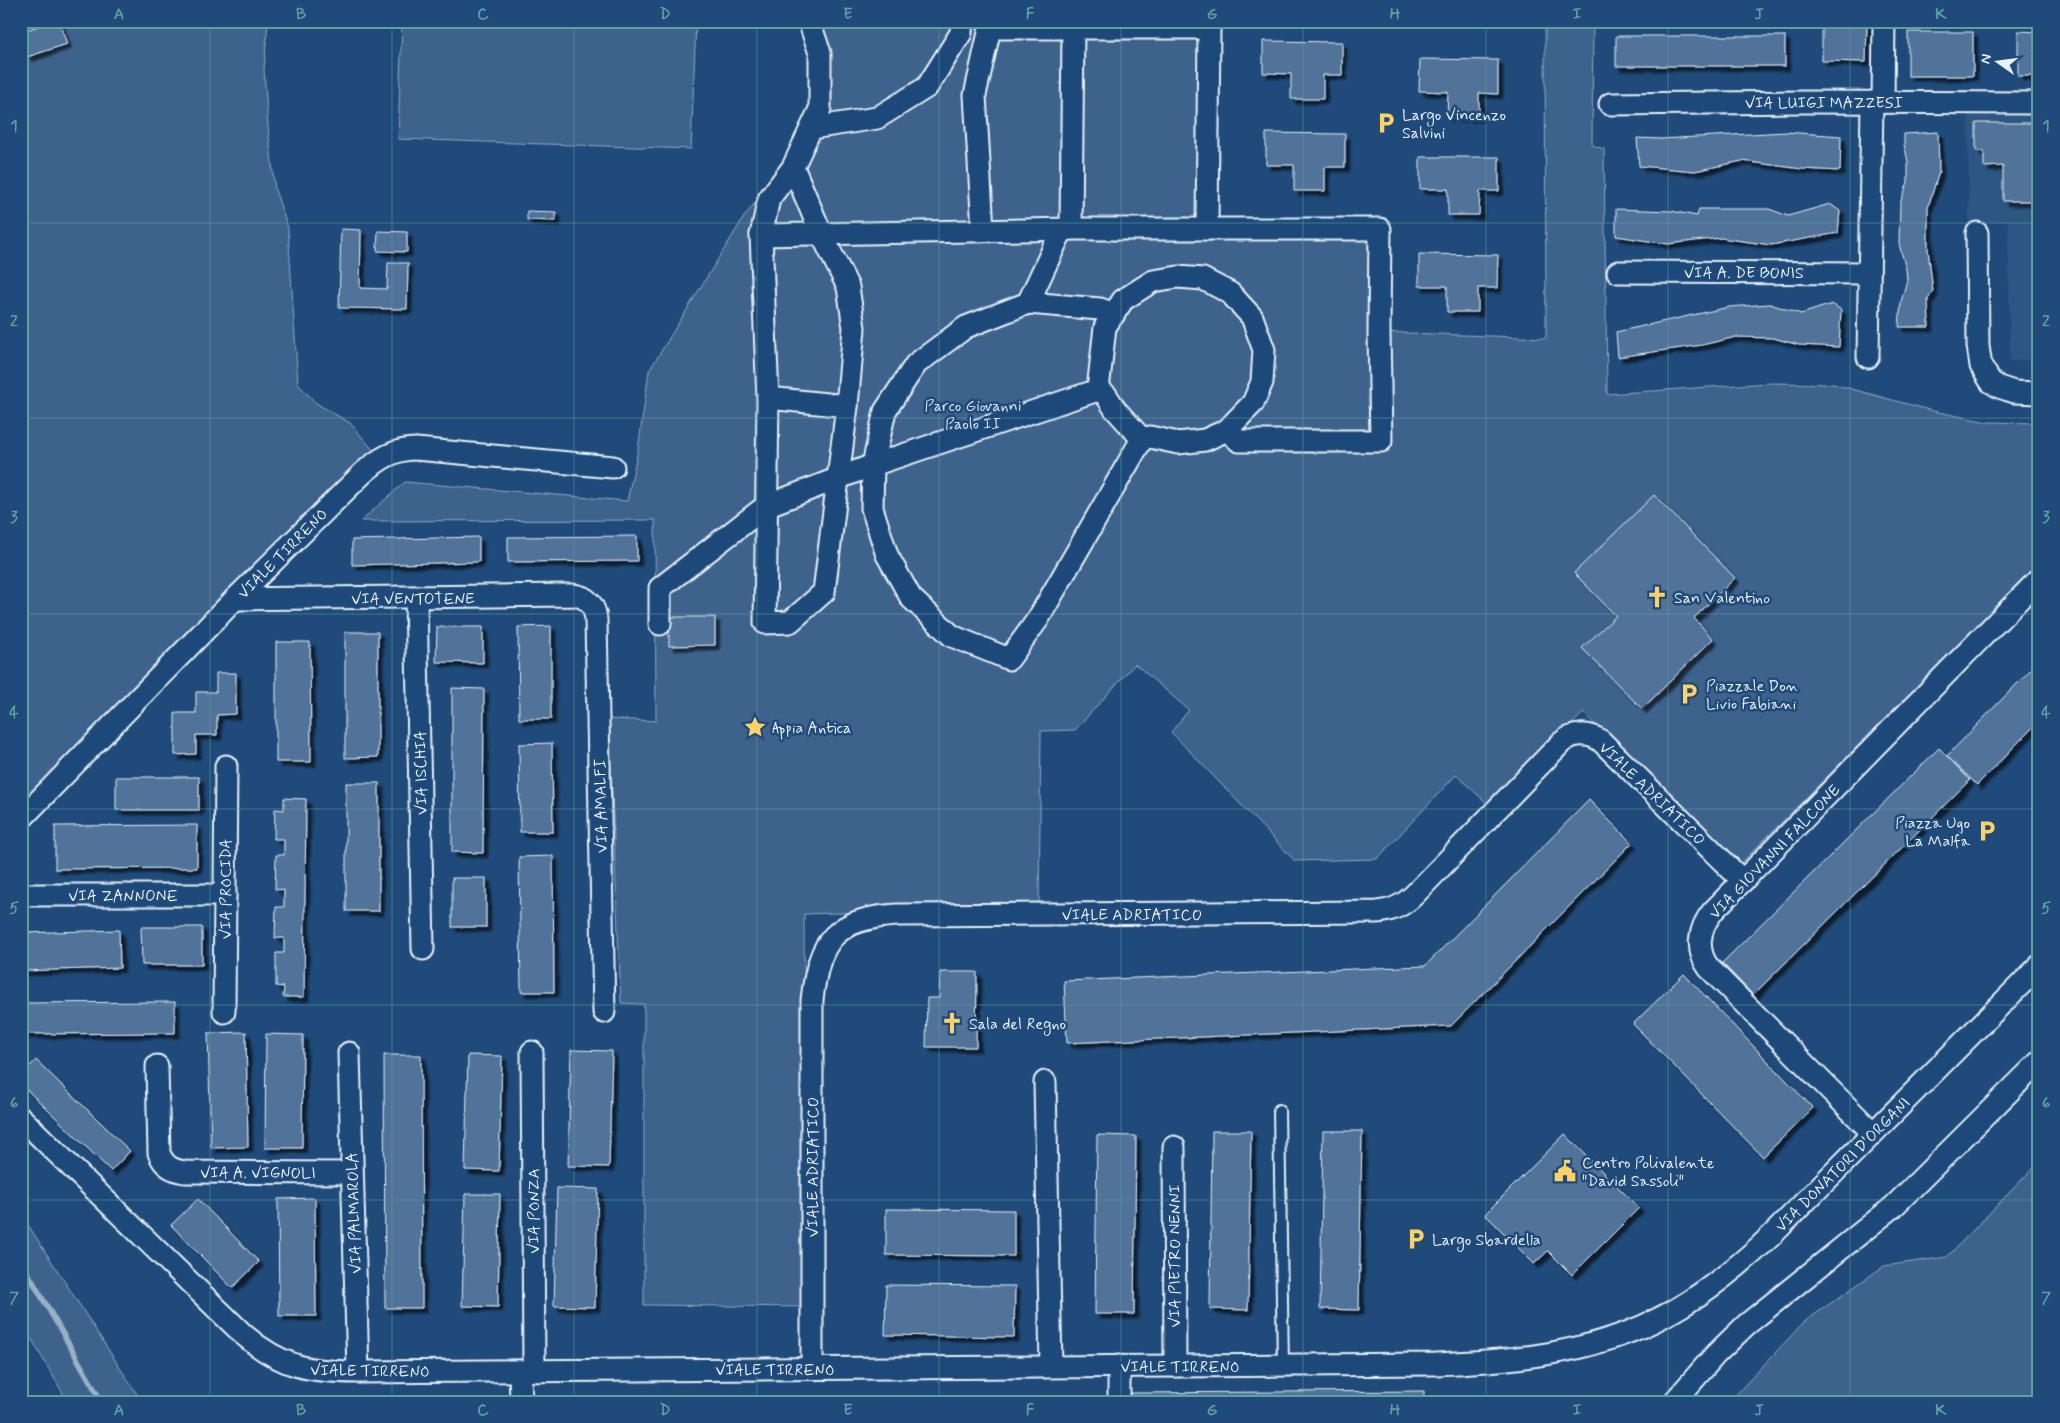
<svg xmlns="http://www.w3.org/2000/svg" width="2060" height="1423" font-family="Mynerve,sans-serif">
<defs>
<filter id="shadow"><feDropShadow dx="4.5" dy="4.5" stdDeviation="1" flood-color="#0009"/></filter>
</defs>
<rect width="100%" height="100%" fill="#1f4a7a"/>
<filter id="ink" filterUnits="userSpaceOnUse"><feTurbulence type="fractalNoise" baseFrequency=".02" numOctaves="2"/><feDisplacementMap in="SourceGraphic" scale="10" xChannelSelector="R" yChannelSelector="G"/><feConvolveMatrix kernelMatrix="1 2 1 2 8 2 1 2 1" color-interpolation-filters="sRGB"/></filter>
<g filter="url(#ink)">
<polygon fill="#2e5683" points="1968,109 2039,110 2039,360 2010,361 2008,222 1969,222"/>
<g fill="#3c628c" stroke="#92aac2">
<polygon points="21,21 268,21 264,70 268,126 275,190 288,228 298,384 316,403 350,423 374,451 21,809"/>
<polygon points="402,21 696,21 691,149 398,139"/>
<polygon points="799,21 990,21 1209,28 1207,229 1380,229 1379,332 1546,338 1545,21 1593,21 1592,145 1604,149 1607,394 1768,383 1833,384 1933,411 1987,422 2039,423 2039,564 1741,863 1583,713 1490,806 1456,775 1377,859 1295,861 1171,732 1189,710 1135,664 1075,730 1041,731 1039,907 804,914 805,1307 644,1305 644,1004 621,1003 609,719 656,721 655,520 361,521 405,482 627,501 638,450 649,371 744,217 775,176 803,127 811,102 810,58"/>
<polygon points="2039,1162 2039,1402 1729,1402 1804,1322 1884,1266 1947,1257"/>
<polygon points="21,1214 142,1402 68,1402 21,1321"/>
</g>
<g fill="none" stroke-linecap="round" stroke-linejoin="round">
<polyline stroke="#9ab0c7" stroke-width="5.5" points="21,1261 102,1402"/>
</g>
<g fill="#517399" stroke="#e8f1f8" filter="url(#shadow)">
<polygon points="53,21 59,21 67,44 27,57 21,39 21,32"/>
<polygon points="1822,21 1867,21 1866,62 1822,61"/>
<polygon points="2018,31 2039,32 2039,76 2018,76"/>
<rect x="1908" y="32" width="65" height="44"/>
<rect x="1616" y="36" width="169" height="30"/>
<polygon points="1263,41 1342,42 1342,75 1323,75 1323,99 1291,99 1291,74 1263,73"/>
<polygon points="1420,59 1498,60 1498,94 1479,93 1479,117 1447,117 1448,92 1419,91"/>
<polygon points="1976,123 2039,123 2039,201 2003,201 2003,166 1984,167 1984,151 1976,151"/>
<polygon points="1786,132 1841,136 1840,171 1802,169 1742,161 1695,171 1639,166 1637,138 1661,139"/>
<polygon points="1938,132 1939,172 1928,207 1928,249 1933,292 1928,299 1929,327 1899,327 1901,302 1907,280 1906,269 1899,244 1900,203 1908,182 1908,162 1904,144 1904,134"/>
<polygon points="1266,133 1345,134 1345,167 1325,167 1325,191 1294,191 1294,165 1266,165"/>
<polygon points="1420,157 1499,157 1499,191 1480,191 1479,215 1448,215 1448,189 1420,189"/>
<polygon points="1830,204 1840,211 1838,233 1771,245 1721,238 1668,244 1616,236 1616,209 1671,211 1697,216 1699,209 1769,209 1788,216"/>
<polygon points="527,211 556,212 556,221 527,220"/>
<polygon points="341,229 361,230 360,288 387,289 388,263 408,263 407,309 339,308"/>
<polygon points="378,231 407,232 407,252 377,251"/>
<polygon points="1419,254 1498,255 1497,288 1478,288 1478,312 1447,312 1447,286 1419,286"/>
<polygon points="1770,304 1801,314 1832,304 1841,310 1839,347 1799,345 1773,338 1736,337 1702,345 1618,357 1616,332 1729,307"/>
<polygon points="1654,495 1735,578 1694,618 1713,639 1642,709 1582,648 1616,616 1574,573"/>
<polygon points="637,536 637,561 508,562 508,537"/>
<polygon points="479,537 479,562 352,565 352,540"/>
<polygon points="669,617 715,617 715,645 669,646"/>
<polygon points="551,626 551,719 519,719 518,627"/>
<polygon points="437,627 483,627 483,663 436,662"/>
<polygon points="345,632 378,632 378,757 345,758"/>
<polygon points="276,642 310,642 311,762 276,762"/>
<polygon points="2039,661 2039,721 1977,785 1947,756"/>
<polygon points="216,673 236,673 236,714 217,715 217,735 196,735 196,754 175,755 175,713 196,713 196,692 216,692"/>
<polygon points="452,688 484,689 483,853 452,852"/>
<polygon points="552,743 553,832 520,832 519,744"/>
<polygon points="1939,748 1970,780 1753,995 1722,963"/>
<rect x="116" y="777" width="83" height="33"/>
<rect x="346" y="783" width="33" height="128"/>
<polygon points="284,798 306,799 304,997 283,997 284,987 276,986 276,953 284,953 284,938 275,938 276,907 284,907 284,890 275,889 276,855 284,855 284,839 274,839 275,809 284,810"/>
<polygon points="1589,800 1632,843 1451,1026 1067,1043 1064,981 1425,966"/>
<polygon points="197,825 197,868 55,869 55,826"/>
<polygon points="553,856 554,992 521,992 519,857"/>
<rect x="452" y="878" width="34" height="49"/>
<polygon points="141,927 202,927 202,965 142,965"/>
<polygon points="119,930 120,968 21,971 21,933"/>
<polygon points="940,972 977,972 976,1047 926,1047 927,998 939,998"/>
<polygon points="1684,974 1813,1108 1763,1157 1633,1024"/>
<polygon points="175,1002 175,1033 21,1034 21,1003"/>
<polygon points="246,1032 248,1147 211,1148 208,1033"/>
<polygon points="266,1034 303,1035 302,1148 265,1148"/>
<polygon points="571,1050 612,1051 609,1167 568,1166"/>
<polygon points="384,1055 421,1055 422,1308 385,1308"/>
<polygon points="468,1055 502,1056 499,1171 465,1170"/>
<polygon points="36,1060 130,1151 111,1171 21,1084 21,1075"/>
<polygon points="1212,1131 1251,1131 1248,1310 1210,1309"/>
<polygon points="1323,1131 1362,1131 1359,1310 1320,1309"/>
<polygon points="1565,1134 1639,1208 1572,1275 1548,1251 1534,1264 1485,1214"/>
<polygon points="1097,1135 1136,1136 1134,1314 1095,1314"/>
<polygon points="557,1188 598,1189 595,1307 554,1306"/>
<polygon points="465,1194 500,1194 498,1307 462,1306"/>
<polygon points="315,1198 316,1316 279,1316 278,1199"/>
<polygon points="198,1199 259,1262 232,1288 171,1225"/>
<polygon points="886,1209 1014,1210 1014,1256 886,1255"/>
<polygon points="886,1285 1015,1286 1014,1337 885,1335"/>
<polygon points="1424,1391 1424,1402 1131,1402 1131,1393"/>
</g>
<g fill="none" stroke-linecap="round" stroke-linejoin="round">
<g stroke="#e8f1f8" stroke-width="14">
<polyline id="lane" points="1279,1110 1283,1365"/>
</g>
<g stroke="#e8f1f8" stroke-width="25">
<g id="street">
<polyline points="1883,102 1884,21"/>
<polyline points="1610,104 1805,102 2039,103"/>
<polyline points="812,128 877,118 927,87 961,33 962,21"/>
<polyline points="793,167 821,233 848,287 854,328 847,406 824,592 790,622 765,623 768,398 761,235 769,199 793,167 820,109 820,53 809,21"/>
<polyline points="1071,229 1073,28"/>
<polyline points="983,230 975,95 990,28 1209,28 1207,229"/>
<polyline points="1977,233 1978,346 1981,366 1991,382 1999,387 2014,392 2039,393"/>
<polyline points="761,235 1071,229 1380,229 1379,332 1381,441 1239,441 1227,430"/>
<polyline points="1618,272 1869,273"/>
<polygon points="1178,277 1203,279 1230,293 1252,317 1264,350 1262,382 1253,403 1227,430 1205,440 1178,443 1150,437 1142,439 1115,409 1106,395 1098,390 1105,327 1123,300 1153,281"/>
<polyline points="1028,303 1062,230"/>
<polyline points="1114,314 1100,309 1028,303 966,327 916,364 885,411 873,465 872,508 887,555 911,598 952,636 1009,659 1038,619 1142,439"/>
<polyline points="1868,357 1872,102"/>
<polyline points="768,398 847,406"/>
<polyline points="416,598 423,949"/>
<path d="M235,599L572,595C587,596 595,605 596,620L604,1012"/>
<polyline points="660,624 660,588 766,506 873,465 1098,390"/>
<path d="M21,819L235,599L363,473C379,459 394,449 416,449L613,467"/>
<polyline points="21,895 225,895"/>
<polyline points="224,1012 226,766"/>
<polyline points="532,1052 534,1370"/>
<polyline points="349,1053 358,1372"/>
<path d="M157,1066L159,1153C164,1166 172,1170 185,1172L352,1173"/>
<polyline points="1045,1082 1051,1366"/>
<path d="M21,1118L244,1335C281,1367 310,1372 358,1372L1436,1364C1510,1361 1587,1354 1654,1321C1698,1300 1736,1269 1771,1236L2039,966"/>
<path d="M1872,1132L1709,968C1695,950 1699,928 1713,911L2039,579"/>
<polyline points="1174,1147 1175,1366"/>
<polyline points="1119,1366 1119,1402"/>
<path d="M812,1368V1000C819,939 835,919 897,915L1377,912C1391,911 1404,905 1414,895L1561,743C1572,733 1588,732 1601,741L1743,881"/>
<polyline points="520,1371 521,1402"/>
<polyline points="1674,1402 1715,1355 1746,1325 1893,1207 2039,1062"/>
</g>
</g>
<use href="#lane" stroke="#1f4a7a" stroke-width="10"/>
<use href="#street" stroke="#1f4a7a" stroke-width="21"/>
</g>
</g>
<path fill="none" stroke="#5ba19e" stroke-width="1" stroke-opacity="0.55" d="M210,21V1402M392,21V1402M574,21V1402M757,21V1402M939,21V1402M1121,21V1402M1303,21V1402M1486,21V1402M1668,21V1402M1850,21V1402M21,223H2039M21,418H2039M21,614H2039M21,809H2039M21,1005H2039M21,1200H2039"/>
<defs>
<g id="parking-bare" transform="scale(1.725)"><path d="M-3.5-5.5H1a3.5 3.5 0 0 1 0 7H-1V5.5H-3.5ZM-1-3.4V-.6H.8a1.4 1.4 0 0 0 0-2.8Z" fill="#ffd166" stroke="#1f4a7a" stroke-width="2.5" paint-order="stroke"/></g>
<g id="church-bare" transform="scale(1.725)"><path d="M-1.2-6h2.4v3.5h3.3v2.4h-3.3V6h-2.4V-.1h-3.3v-2.4h3.3Z" fill="#ffd166" stroke="#1f4a7a" stroke-width="2.5" paint-order="stroke"/></g>
<g id="sight-bare" transform="scale(1.725)"><path d="M0-6L1.8-2.2L6-1.7L2.9 1.2L3.7 5.4L0 3.3L-3.7 5.4L-2.9 1.2L-6-1.7L-1.8-2.2Z" fill="#ffd166" stroke="#1f4a7a" stroke-width="2.5" paint-order="stroke"/></g>
<g id="civic-bare" transform="scale(1.725)"><path d="M-.6-6.5H3V-4.5H.6V-3L4-1V1h2V6H-6V1h2V-1L-.6-3ZM-1.2 2.5V6h2.4V2.5Z" fill="#ffd166" stroke="#1f4a7a" stroke-width="2.5" paint-order="stroke"/></g>
</defs>
<g fill-rule="evenodd">
<use href="#parking-bare" x="1386" y="123"/>
<use href="#church-bare" x="1657" y="597"/>
<use href="#parking-bare" x="1689" y="694"/>
<use href="#sight-bare" x="755" y="727"/>
<use href="#parking-bare" x="1987" y="831"/>
<use href="#church-bare" x="952" y="1023"/>
<use href="#civic-bare" x="1565" y="1171"/>
<use href="#parking-bare" x="1416" y="1239"/>
</g>
<g text-anchor="middle" stroke-width="5" stroke-linejoin="round" paint-order="stroke">
<g font-size="16" fill="#e8f1f8" stroke="#1f4a7a">
<text x="1824" y="108">VIA LUIGI MAZZESI</text>
<text x="1744" y="278">VIA A. DE BONIS</text>
<text transform="translate(282 553) rotate(-45)" y="6">VIALE TIRRENO</text>
<text x="413" y="604">VIA VENTOTENE</text>
<text transform="translate(420 773) rotate(-91)" y="6">VIA ISCHIA</text>
<text transform="translate(1653 793) rotate(44)" y="6">VIALE ADRIATICO</text>
<text transform="translate(600 806) rotate(-91)" y="6">VIA AMALFI</text>
<text transform="translate(1774 851) rotate(-46)" y="6">VIA GIOVANNI FALCONE</text>
<text transform="translate(225 889) rotate(-90)" y="6">VIA PROCIDA</text>
<text x="123" y="901">VIA ZANNONE</text>
<text x="1132" y="920">VIALE ADRIATICO</text>
<text transform="translate(1842 1164) rotate(-45)" y="6">VIA DONATORI D'ORGANI</text>
<text transform="translate(812 1167) rotate(-90)" y="6">VIALE ADRIATICO</text>
<text x="258" y="1178">VIA A. VIGNOLI</text>
<text transform="translate(533 1211) rotate(-90)" y="6">VIA PONZA</text>
<text transform="translate(353 1213) rotate(-92)" y="6">VIA PALMAROLA</text>
<text transform="translate(1174 1256) rotate(-90)" y="6">VIA PIETRO NENNI</text>
<text x="1180" y="1372">VIALE TIRRENO</text>
<text x="775" y="1375">VIALE TIRRENO</text>
<text transform="translate(370 1370) rotate(1)" y="6">VIALE TIRRENO</text>
</g>
<g font-size="16" fill="#e8f1f8" stroke="#1f4a7a" text-anchor="start">
<text x="1402" y="120">Largo Vincenzo<tspan x="1402" dy="18">Salvini</tspan></text>
<text x="1674" y="603">San Valentino</text>
<text x="1706" y="691">Piazzale Don<tspan x="1706" dy="18">Livio Fabiani</tspan></text>
<text x="772" y="733">Appia Antica</text>
<text x="1970" y="828" text-anchor="end">Piazza Ugo<tspan x="1970" dy="18">La Malfa</tspan></text>
<text x="969" y="1029">Sala del Regno</text>
<text x="1582" y="1168">Centro Polivalente<tspan x="1582" dy="18">"David Sassoli"</tspan></text>
<text x="1432" y="1245">Largo Sbardella</text>
</g>
<g font-size="16" fill="#d7e3ed" stroke="#1f4a7a">
<text x="973" y="411">Parco Giovanni<tspan x="973" dy="18">Paolo II</tspan></text>
</g>
</g>
<rect width="2060" height="1423" fill="none" stroke="#1f4a7a" stroke-width="55"/>
<g transform="translate(1998 62) rotate(284)" stroke="#1f4a7a" stroke-width="4" paint-order="stroke">
<path d="M0-4L9 19L0 12L-9 19Z" fill="#e8f1f8"/>
<text y="-8" font-size="14" font-weight="bold" text-anchor="middle" fill="#e8f1f8">N</text>
</g>
<rect x="28" y="28" width="2004" height="1368" fill="none" stroke="#5ba19e" stroke-width="2"/>
<g font-size="16" text-anchor="middle" font-weight="bold" fill="#5ba19e">
<text x="119" y="19">A</text>
<text x="301" y="19">B</text>
<text x="483" y="19">C</text>
<text x="665" y="19">D</text>
<text x="848" y="19">E</text>
<text x="1030" y="19">F</text>
<text x="1212" y="19">G</text>
<text x="1395" y="19">H</text>
<text x="1577" y="19">I</text>
<text x="1759" y="19">J</text>
<text x="1941" y="19">K</text>
<text x="14" y="131">1</text>
<text x="2046" y="131">1</text>
<text x="14" y="326">2</text>
<text x="2046" y="326">2</text>
<text x="14" y="522">3</text>
<text x="2046" y="522">3</text>
<text x="14" y="717">4</text>
<text x="2046" y="717">4</text>
<text x="14" y="913">5</text>
<text x="2046" y="913">5</text>
<text x="14" y="1108">6</text>
<text x="2046" y="1108">6</text>
<text x="14" y="1303">7</text>
<text x="2046" y="1303">7</text>
<text x="119" y="1415">A</text>
<text x="301" y="1415">B</text>
<text x="483" y="1415">C</text>
<text x="665" y="1415">D</text>
<text x="848" y="1415">E</text>
<text x="1030" y="1415">F</text>
<text x="1212" y="1415">G</text>
<text x="1395" y="1415">H</text>
<text x="1577" y="1415">I</text>
<text x="1759" y="1415">J</text>
<text x="1941" y="1415">K</text>
</g>
</svg>
